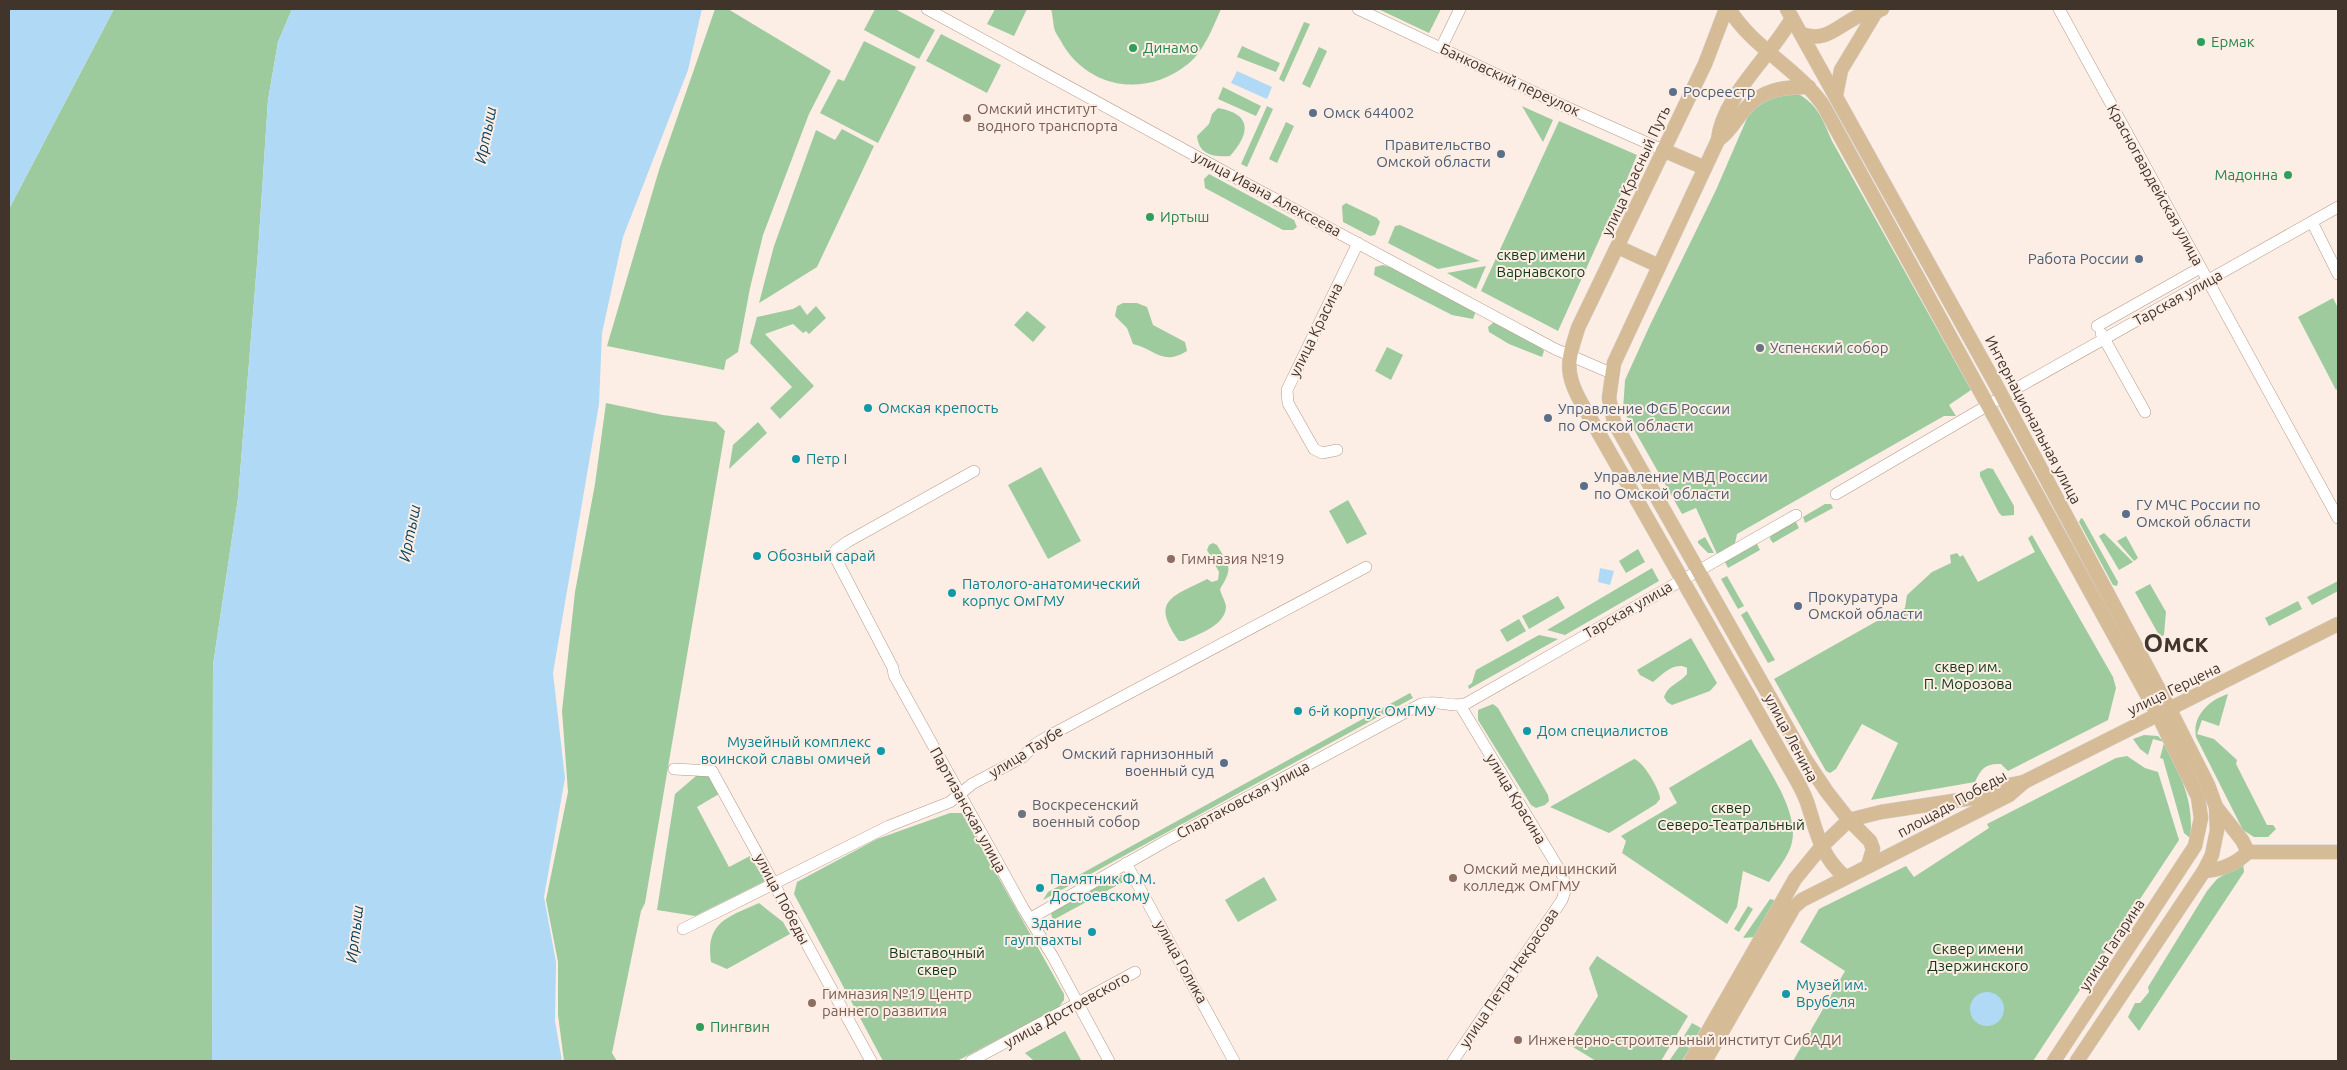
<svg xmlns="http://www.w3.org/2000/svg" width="2347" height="1070" font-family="Ubuntu,sans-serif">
<rect width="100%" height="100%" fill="#fceee5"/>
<g fill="#9dcb9e">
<polygon points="114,9 292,9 278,42 268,100 258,252 238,498 213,665 212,1061 9,1061 9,209"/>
<polygon points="715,9 728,9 831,71 809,114 763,235 750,288 738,352 726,360 724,370 607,346 659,170"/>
<polygon points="875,9 895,9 935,30 919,59 864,30"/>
<polygon points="995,9 1027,9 1014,36 987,24"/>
<path d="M1051,9H1221C1213,27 1204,51 1188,64C1147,97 1091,90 1063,45C1061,40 1057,36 1055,31C1053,25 1053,16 1051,9Z"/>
<polygon points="1378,9 1441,9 1429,33"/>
<polygon points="1304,22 1310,24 1284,82 1279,79"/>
<polygon points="941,34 1001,65 987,93 926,61"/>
<polygon points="864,41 916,67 878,143 820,113 838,79 844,81"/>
<polygon points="1242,46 1280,63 1276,72 1237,57"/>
<polygon points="1319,47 1327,51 1310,88 1302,84"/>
<polygon points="1223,87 1261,106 1256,116 1218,99"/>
<path d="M1794,92C1817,102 1823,120 1832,141L1971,390L1949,405L1956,416H1944L1737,534L1735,543L1717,554L1696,508L1682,514L1623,410L1625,380L1650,325L1716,190L1751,109L1762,98Z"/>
<polygon points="1267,106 1273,109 1247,167 1241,164"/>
<polygon points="1522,106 1553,120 1543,142"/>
<path d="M1218,108C1253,114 1250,134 1230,156C1213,157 1199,155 1197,136L1209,124L1212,114Z"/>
<polygon points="1559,121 1637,155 1607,228 1605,227 1558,331 1481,291"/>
<polygon points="1286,122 1294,126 1277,163 1269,159"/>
<polygon points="842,129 874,146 817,267 759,303 774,246 816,130 835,140"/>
<polygon points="1209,174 1294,220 1297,227 1293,230 1283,230 1205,188 1204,179"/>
<polygon points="1346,203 1377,218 1380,222 1375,235 1370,236 1343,222 1342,206"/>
<polygon points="1400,225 1480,261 1438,269 1388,243 1395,226"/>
<polygon points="1383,265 1393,268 1476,311 1473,319 1452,315 1374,275 1375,267"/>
<polygon points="1486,266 1476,289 1447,273"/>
<polygon points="2333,298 2338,308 2338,388 2336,390 2298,317"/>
<path d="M1123,303H1137L1147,307L1153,325L1185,342L1187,351C1162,366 1157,350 1133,344L1127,328L1115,316L1117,306Z"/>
<polygon points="800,305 807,315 816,306 826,318 809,334 806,331 803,333 793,324 765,334 814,386 780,419 770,408 792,387 750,343 757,317 793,309"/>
<polygon points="1027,311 1046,327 1033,342 1014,325"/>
<polygon points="1494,322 1540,346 1544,351 1542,357 1509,344 1489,332 1488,327"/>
<polygon points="1387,347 1403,355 1391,380 1375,371"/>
<polygon points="606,403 663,415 716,422 725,431 645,903 641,911 612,1053 617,1061 564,1061 558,1015 558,962 546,900 568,792 562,711 575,592 595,484"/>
<polygon points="758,422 767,433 729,469 733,445"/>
<polygon points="1041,467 1081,541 1048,559 1008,485"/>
<polygon points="1988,468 1993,469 2014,506 2014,515 2002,516 1999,513 1980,476 1980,472"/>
<polygon points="1348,500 1367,534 1347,544 1329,511"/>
<polygon points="1825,504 1831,504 1833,508 1805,523 1803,517"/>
<polygon points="2081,518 2083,519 2118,582 2117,586 2113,585 2079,522"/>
<polygon points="1795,520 1799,528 1773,543 1770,539 1771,533"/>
<polygon points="2104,533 2133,562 2119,570 2099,536"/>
<path d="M2032,535L2113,677L2116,688L2108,720L2008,771L2001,764C1985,763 1981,769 1975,782L1871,800L1898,743L1862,724L1836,769L1830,773L1826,771L1774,679L1877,621L1888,619L1905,608L1907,595L1932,572L1951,563L1950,555L1957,553L1960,557L1963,555L1978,582L2035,552L2028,538Z"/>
<polygon points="2126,536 2138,558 2134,561 2117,541"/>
<polygon points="1705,537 1714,553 1708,553 1698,543 1698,541"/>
<polygon points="1756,542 1760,550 1728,568 1724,560"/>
<path d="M1213,543L1217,545C1229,566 1234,567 1220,589C1221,595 1226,602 1226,607C1225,626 1198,634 1184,641H1179C1150,600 1172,597 1207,579L1212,582L1218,580L1219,572L1207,550L1209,545Z"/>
<polygon points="1638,549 1645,562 1626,573 1619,561"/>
<polygon points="1652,568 1659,581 1565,635 1547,630"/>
<polygon points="1727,576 1744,606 1738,609 1721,579"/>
<polygon points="2338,581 2338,591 2312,605 2307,597"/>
<polygon points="2150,584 2166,612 2164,635 2160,637 2135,592"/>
<polygon points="1558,596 1565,608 1529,629 1522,616"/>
<polygon points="2298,601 2302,609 2269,626 2265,618"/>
<polygon points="1747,611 1775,660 1768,663 1741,615"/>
<polygon points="1519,619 1526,631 1507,642 1500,630"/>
<polygon points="1539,635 1558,639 1469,689 1468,686 1472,683 1476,670"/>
<path d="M1691,638L1717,683L1710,691L1672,705L1667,702L1664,697C1668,685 1680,683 1687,674V668C1675,661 1663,674 1653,682L1640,675L1637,670Z"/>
<polygon points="1410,693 1413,698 1043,900 1048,892"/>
<path d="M2228,694L2219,726L2202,720L2197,734L2214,739L2237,760L2236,764L2267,825H2273L2276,829L2268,837H2254L2243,830L2196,737C2192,716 2209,700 2228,694Z"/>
<polygon points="1493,704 1498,708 1548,795 1549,801 1545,805 1536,808 1531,805 1478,720 1478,710"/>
<polygon points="2144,735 2158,736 2164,742 2153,739 2148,755 2140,749 2133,739"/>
<path d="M1751,739C1766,766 1799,811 1792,842C1789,856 1777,870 1769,882L1743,871L1737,907L1727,924L1622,853L1626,841L1621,836L1677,803L1669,788Z"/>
<path d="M2164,743C2180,773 2195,803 2190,838L2184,833L2163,759L2160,758Z"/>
<polygon points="2127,756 2145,768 2158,772 2179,840 2033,1061 1793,1061 1845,971 1800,942 1819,909 1906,866 1914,877 1989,828 1987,824 2116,758"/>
<path d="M1634,759C1643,761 1660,790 1660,799L1656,804L1609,833L1550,807Z"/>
<polygon points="710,775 719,794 697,807 729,867 750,856 765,881 695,916 657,910 675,794 696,776"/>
<polygon points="950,813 962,813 1064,994 1064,1000 1058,1008 957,1061 883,1061 794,894 797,882 877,839"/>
<polygon points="2243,863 2244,872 2139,1031 2128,1017 2135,1003 2140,1003 2149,992 2148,987 2207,891 2217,879"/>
<polygon points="1118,875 1123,875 1127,880 1053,920 1051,914 1054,911"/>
<polygon points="1264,877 1277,900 1238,922 1225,900"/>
<polygon points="1770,899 1774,900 1775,902 1755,937 1743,938"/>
<path d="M759,903L783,922L790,934L727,969L711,962C705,922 728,917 759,903Z"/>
<polygon points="1748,906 1753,909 1739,932 1734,929"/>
<polygon points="1597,956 1688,1016 1661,1061 1596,1061 1568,1044 1598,996 1589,968"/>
<polygon points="1692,1023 1701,1028 1694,1041 1684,1036"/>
<polygon points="1065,1031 1081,1060 1034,1061 1025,1053"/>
<polygon points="1681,1044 1690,1048 1682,1061 1669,1061"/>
</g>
<g fill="#b0d9f5">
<polygon points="9,9 114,9 9,209"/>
<polygon points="292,9 702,9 688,70 623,237 602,333 599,404 553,673 565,778 544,897 556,962 555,1021 562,1061 212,1061 213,665 238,498 258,252 268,100 278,42"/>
<polygon points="1237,71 1272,87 1267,99 1231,83"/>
<polygon points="1600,568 1614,571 1610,585 1598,582"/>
<circle cx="1987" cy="1009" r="17"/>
</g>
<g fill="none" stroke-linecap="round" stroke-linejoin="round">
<g stroke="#b99885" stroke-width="12">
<g id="minor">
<polyline points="927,9 1247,184 1555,349 1611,373"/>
<polyline points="1358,9 1555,102 1663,150"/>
<polyline points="2059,9 2338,518"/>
<polyline points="1441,48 1460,9"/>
<polyline points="2312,222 2338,274"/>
<polyline points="2097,326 2200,268"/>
<polyline points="2101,333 2145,412"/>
<polyline points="2017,388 2338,207"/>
<polyline points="1337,450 1322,453 1314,449 1288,403 1287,390 1358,243"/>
<polyline points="974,471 847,542 836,550 834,555 893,668 894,675 1023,908 1053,957 1109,1061"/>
<polyline points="1836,494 2002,397"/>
<polyline points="674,769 712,771 871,1061"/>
<polyline points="1126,863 1234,1061"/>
<path d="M1031,918L1166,841L1421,704C1438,699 1453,709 1467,703L1796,515"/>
<polyline points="683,929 889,826 950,802 972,784 1023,757 1034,745 1047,737 1366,567"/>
<polyline points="971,1061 1135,972"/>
<polyline points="1453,1061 1562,900 1566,888 1562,874 1460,705"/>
</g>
</g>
<g stroke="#d1cecc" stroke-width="15">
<g id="major">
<path d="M1726,9L1705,64L1578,328C1574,342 1567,359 1570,374C1573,393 1588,413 1597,430L1789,767C1796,779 1804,792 1808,805C1817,834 1821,856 1845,877"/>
<path d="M1729,9C1753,48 1797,68 1823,105L2158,715L2198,797L2201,818L2195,846L2054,1061"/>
<polyline points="1787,9 1995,383 2170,710 2208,785 2216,807 2217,830 2212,855 2204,871 2077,1061"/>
<path d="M1792,18C1772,55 1722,97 1718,140L1614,363L1609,398L1614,422L1805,759L1827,792L1849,820L1870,841L1873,849L1868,866"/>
<path d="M1802,34C1827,43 1838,25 1859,16C1867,13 1874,13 1882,9"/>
<polyline points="1836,95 1841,70 1876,12"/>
<path d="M1718,140C1730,132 1735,121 1744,110C1762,89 1783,87 1809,87"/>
<polyline points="1663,150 1705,168"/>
<polyline points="1618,247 1659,266"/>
<polyline points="2216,807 2242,840 2248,852"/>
<polyline points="2248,852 2338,852"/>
<path d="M2204,871C2220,870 2236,864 2248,852"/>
<polyline points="1691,1061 1795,879 1822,846 1849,820 1881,812 1973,798 2004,786 2024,782"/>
<polyline points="1705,1061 1794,907 1802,900 2009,795 2024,782 2338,624"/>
</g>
</g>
<use href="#minor" stroke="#fff" stroke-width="11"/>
<use href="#major" stroke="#d6bc96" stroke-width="14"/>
</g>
<g fill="#2e9e5b" stroke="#fceee5" stroke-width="2">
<circle cx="2201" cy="42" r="5"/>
<circle cx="1133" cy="48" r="5"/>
<circle cx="2288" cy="175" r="5"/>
<circle cx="1150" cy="217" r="5"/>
<circle cx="700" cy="1027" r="5"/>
</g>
<g fill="#5c6f8a" stroke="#fceee5" stroke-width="2">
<circle cx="1673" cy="92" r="5"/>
<circle cx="1313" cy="113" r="5"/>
<circle cx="1501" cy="154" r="5"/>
<circle cx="2139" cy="259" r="5"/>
<circle cx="1548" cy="418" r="5"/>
<circle cx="1584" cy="486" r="5"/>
<circle cx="2126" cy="514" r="5"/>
<circle cx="1798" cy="606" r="5"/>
<circle cx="1224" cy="763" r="5"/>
</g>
<g fill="#8d6e63" stroke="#fceee5" stroke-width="2">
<circle cx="967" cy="118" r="5"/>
<circle cx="1171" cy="559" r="5"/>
<circle cx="1453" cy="878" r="5"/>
<circle cx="812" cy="1003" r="5"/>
<circle cx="1518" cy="1040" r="5"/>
</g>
<g fill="#6b7280" stroke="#fceee5" stroke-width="2">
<circle cx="1760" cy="348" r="5"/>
<circle cx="1022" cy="814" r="5"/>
</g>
<g fill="#0f9aa8" stroke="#fceee5" stroke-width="2">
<circle cx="868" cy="408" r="5"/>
<circle cx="796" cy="459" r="5"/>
<circle cx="757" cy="556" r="5"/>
<circle cx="952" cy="593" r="5"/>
<circle cx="1298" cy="711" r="5"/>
<circle cx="1527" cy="731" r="5"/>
<circle cx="881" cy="751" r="5"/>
<circle cx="1040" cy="888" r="5"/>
<circle cx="1092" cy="932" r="5"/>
<circle cx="1786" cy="994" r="5"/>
</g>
<g text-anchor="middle" stroke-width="4" stroke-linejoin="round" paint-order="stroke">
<g font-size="15" fill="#27864d" stroke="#fceee5" text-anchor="start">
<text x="2211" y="47">Ермак</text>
<text x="1143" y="53">Динамо</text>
<text x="2278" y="180" text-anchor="end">Мадонна</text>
<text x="1160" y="222">Иртыш</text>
<text x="710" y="1032">Пингвин</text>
</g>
<g font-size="15" fill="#41342b" stroke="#fceee5">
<text transform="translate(1510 80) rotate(25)" y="5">Банковский переулок</text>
<text transform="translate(1636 171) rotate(-65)" y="5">улица Красный Путь</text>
<text transform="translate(2155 185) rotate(61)" y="5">Красногвардейская улица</text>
<text transform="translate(1267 194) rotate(28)" y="5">улица Ивана Алексеева</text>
<text transform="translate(2178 298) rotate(-29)" y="5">Тарская улица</text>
<text transform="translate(1316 330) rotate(-64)" y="5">улица Красина</text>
<text transform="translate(2033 420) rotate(62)" y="5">Интернациональная улица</text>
<text transform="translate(1628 610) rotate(-30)" y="5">Тарская улица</text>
<text transform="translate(2174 689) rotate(-26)" y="5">улица Герцена</text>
<text transform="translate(1791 738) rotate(62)" y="5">улица Ленина</text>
<text transform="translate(1026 752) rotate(-32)" y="5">улица Таубе</text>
<text transform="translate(1516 799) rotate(59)" y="5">улица Красина</text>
<text transform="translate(1243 800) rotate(-28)" y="5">Спартаковская улица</text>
<text transform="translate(1952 804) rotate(-29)" y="5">площадь Победы</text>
<text transform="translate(968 810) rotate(61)" y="5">Партизанская улица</text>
<text transform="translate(782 899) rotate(62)" y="5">улица Победы</text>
<text transform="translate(2112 945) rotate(-57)" y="5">улица Гагарина</text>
<text transform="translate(1181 962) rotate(61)" y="5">улица Голика</text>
<text transform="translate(1509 978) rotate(-56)" y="5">улица Петра Некрасова</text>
<text transform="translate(1067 1010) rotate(-29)" y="5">улица Достоевского</text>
</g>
<g font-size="15" fill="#4e5e75" stroke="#fceee5" text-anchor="start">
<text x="1683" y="97">Росреестр</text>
<text x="1323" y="118">Омск 644002</text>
<text x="1491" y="150" text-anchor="end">Правительство<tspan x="1491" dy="17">Омской области</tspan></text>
<text x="2129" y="264" text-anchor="end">Работа России</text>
<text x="1558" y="414">Управление ФСБ России<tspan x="1558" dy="17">по Омской области</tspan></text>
<text x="1594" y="482">Управление МВД России<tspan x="1594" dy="17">по Омской области</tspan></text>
<text x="2136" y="510">ГУ МЧС России по<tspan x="2136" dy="17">Омской области</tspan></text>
<text x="1808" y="602">Прокуратура<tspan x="1808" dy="17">Омской области</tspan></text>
<text x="1214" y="759" text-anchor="end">Омский гарнизонный<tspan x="1214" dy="17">военный суд</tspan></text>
</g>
<g font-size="15" fill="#785e54" stroke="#fceee5" text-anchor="start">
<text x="977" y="114">Омский институт<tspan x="977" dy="17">водного транспорта</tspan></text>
<text x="1181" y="564">Гимназия №19</text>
<text x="1463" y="874">Омский медицинский<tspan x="1463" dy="17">колледж ОмГМУ</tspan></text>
<text x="822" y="999">Гимназия №19 Центр<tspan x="822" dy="17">раннего развития</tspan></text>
<text x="1528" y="1045">Инженерно-строительный институт СибАДИ</text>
</g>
<g font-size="15" fill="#123a16" stroke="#fceee5">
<text x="1541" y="260">сквер имени<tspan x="1541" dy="17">Варнавского</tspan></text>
<text x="1968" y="672">сквер им.<tspan x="1968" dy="17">П. Морозова</tspan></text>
<text x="1731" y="813">сквер<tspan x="1731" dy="17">Северо-Театральный</tspan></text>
<text x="1978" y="954">Сквер имени<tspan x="1978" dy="17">Дзержинского</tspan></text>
<text x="937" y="958">Выставочный<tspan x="937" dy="17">сквер</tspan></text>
</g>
<g font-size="15" fill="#5b616d" stroke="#fceee5" text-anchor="start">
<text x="1770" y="353">Успенский собор</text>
<text x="1032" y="810">Воскресенский<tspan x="1032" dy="17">военный собор</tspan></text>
</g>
<g font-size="15" fill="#0d838f" stroke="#fceee5" text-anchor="start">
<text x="878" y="413">Омская крепость</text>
<text x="806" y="464">Петр I</text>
<text x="767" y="561">Обозный сарай</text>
<text x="962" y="589">Патолого-анатомический<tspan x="962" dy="17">корпус ОмГМУ</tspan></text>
<text x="1308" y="716">6-й корпус ОмГМУ</text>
<text x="1537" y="736">Дом специалистов</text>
<text x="871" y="747" text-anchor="end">Музейный комплекс<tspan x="871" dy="17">воинской славы омичей</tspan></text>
<text x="1050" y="884">Памятник Ф.М.<tspan x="1050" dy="17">Достоевскому</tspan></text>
<text x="1082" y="928" text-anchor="end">Здание<tspan x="1082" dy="17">гауптвахты</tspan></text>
<text x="1796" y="990">Музей им.<tspan x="1796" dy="17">Врубеля</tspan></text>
</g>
<g font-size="16" font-style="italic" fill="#0a4362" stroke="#fceee5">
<text transform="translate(485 135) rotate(-79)" y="6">Иртыш</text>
<text transform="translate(409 533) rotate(-79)" y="6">Иртыш</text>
<text transform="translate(354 934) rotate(-83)" y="6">Иртыш</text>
</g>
<g font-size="25" font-weight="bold" fill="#41342b" stroke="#fceee5">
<text x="2176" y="652">Омск</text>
</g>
</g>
<rect width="2347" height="1070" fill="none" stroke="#41342b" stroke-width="20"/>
</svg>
